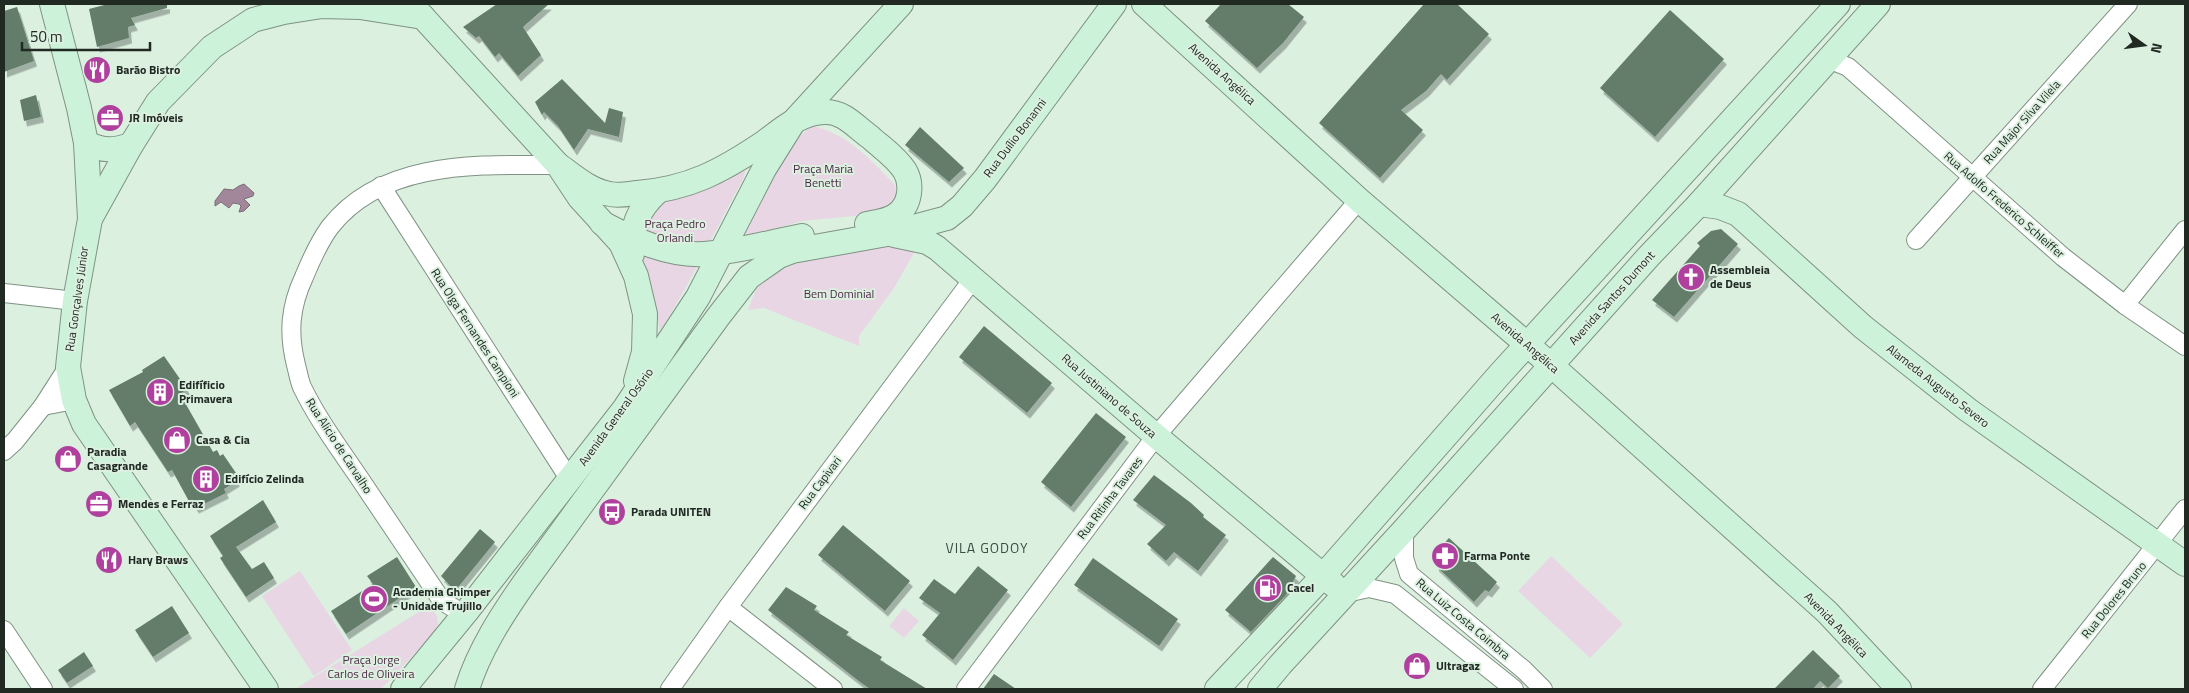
<svg xmlns="http://www.w3.org/2000/svg" width="2189" height="693" font-family="'Titillium Web',sans-serif">
<defs>
<filter id="shadow"><feDropShadow dx="3" dy="5.5" stdDeviation="0" flood-color="#0004"/></filter>
</defs>
<rect width="100%" height="100%" fill="#dcf0e0"/>
<g fill="#e8d6e4">
<path d="M812,126C847,133 871,160 895,185L897,198L884,213L802,221L742,238C758,204 782,147 812,126Z"/>
<path d="M736,170H745L744,177C716,228 691,282 660,331L652,292L640,257L641,227L667,197C694,198 713,185 736,170Z"/>
<path d="M882,246L915,251L894,288L859,336V346L764,308L748,310C751,303 754,291 759,286C791,256 841,253 882,246Z"/>
<polygon points="1551,556 1623,624 1590,658 1518,591"/>
<polygon points="300,571 352,650 314,676 262,596"/>
<polygon points="430,605 437,616 438,629 381,689 295,689"/>
<polygon points="904,608 919,621 904,638 889,626"/>
</g>
<polygon fill="#a2879b" stroke="#7b6b77" points="244,184 254,193 253,196 244,199 250,205 244,211 239,212 241,206 239,204 233,203 229,208 221,202 215,206 215,201 224,189 233,190 239,186"/>
<g fill="#647d6a" filter="url(#shadow)">
<polygon points="108,4 167,4 167,8 131,18 135,25 128,27 129,38 97,47 89,9"/>
<polygon points="497,4 549,4 523,27 541,55 518,76 499,53 495,57 479,36 476,38 463,27"/>
<polygon points="1221,4 1288,4 1304,17 1283,43 1257,68 1205,21"/>
<polygon points="1424,4 1457,4 1489,34 1447,80 1441,74 1426,91 1401,110 1423,130 1380,178 1319,123"/>
<polygon points="17,7 34,61 4,72 4,11"/>
<polygon points="1670,10 1724,59 1655,137 1600,88"/>
<polygon points="562,79 605,123 609,108 623,112 619,137 588,129 574,150 558,126 544,112 542,115 535,102"/>
<polygon points="36,95 41,117 24,121 20,100"/>
<polygon points="920,127 964,168 949,182 905,145"/>
<polygon points="1721,229 1738,244 1674,317 1652,300 1700,246 1697,243 1711,231"/>
<polygon points="984,326 1052,383 1027,413 959,357"/>
<polygon points="164,356 187,389 180,394 213,452 217,450 220,456 223,454 236,473 232,474 237,481 224,489 226,493 196,508 192,502 190,503 172,470 168,472 135,422 130,426 109,390 143,372 142,370"/>
<polygon points="1096,413 1126,437 1071,507 1041,482"/>
<polygon points="1154,475 1191,503 1204,515 1203,517 1226,535 1198,571 1174,552 1166,561 1147,544 1166,525 1133,500"/>
<polygon points="263,500 276,522 236,547 252,569 264,562 274,578 246,597 220,558 223,556 210,536"/>
<polygon points="843,525 910,581 885,611 818,555"/>
<polygon points="480,529 495,542 455,591 441,576"/>
<polygon points="1449,538 1497,582 1489,592 1485,590 1474,602 1436,566 1435,553"/>
<polygon points="397,557 416,587 346,634 331,611 373,584 367,576"/>
<polygon points="1273,557 1296,576 1286,595 1251,632 1225,610"/>
<polygon points="1093,558 1178,619 1159,646 1074,585"/>
<polygon points="978,566 1008,590 953,660 922,635 940,613 919,598 934,579 955,594"/>
<polygon points="786,587 817,606 814,610 849,632 846,635 882,657 880,660 927,689 870,689 860,682 768,610"/>
<polygon points="172,606 189,633 153,657 135,630"/>
<polygon points="1813,650 1840,676 1828,688 1820,681 1813,689 1774,689"/>
<polygon points="84,652 93,666 67,683 58,670"/>
<polygon points="994,674 1016,689 983,689"/>
</g>
<g fill="none" stroke-linecap="round" stroke-linejoin="round">
<g stroke="#7f9283" stroke-width="20">
<g id="street">
<polyline points="1828,59 1848,67 2063,257 2125,305 2185,346"/>
<polyline points="381,186 570,480"/>
<polyline points="1916,240 2128,4"/>
<polyline points="4,293 75,301"/>
<polyline points="2125,305 2185,230"/>
<polyline points="68,367 43,406 74,400"/>
<polyline points="4,451 15,441 43,406"/>
<polyline points="1404,530 1404,558 1409,574 1524,670 1543,689"/>
<polyline points="1346,593 1369,588 1395,594 1514,689"/>
<polyline points="728,607 833,689"/>
<path d="M467,611L457,610L442,601C414,559 386,518 358,476C338,447 317,418 302,387C299,380 298,372 296,365C288,333 290,307 304,277C311,260 319,242 330,227C383,159 480,165 558,165"/>
<polyline points="4,630 43,689"/>
<polyline points="670,689 728,607 973,279"/>
<polyline points="966,689 1156,436 1359,200"/>
<polyline points="2042,689 2185,509"/>
</g>
</g>
<g stroke="#7f9283" stroke-width="26">
<g id="secondary">
<polyline points="52,4 79,108 86,143 90,219 75,301 68,367 74,400 84,424 266,689"/>
<polyline points="411,4 558,165 580,198 621,243 636,276 645,314 644,352 636,381"/>
<polyline points="1144,4 1359,200 1551,365 1827,612 1899,689"/>
<path d="M86,143C102,151 113,151 131,145"/>
<path d="M558,165C574,176 590,191 610,194C618,196 628,194 637,193C689,189 722,171 765,142C782,129 802,112 825,112C843,111 856,127 870,137C882,148 896,157 905,171C913,185 910,206 896,215C888,221 876,222 867,224"/>
<polyline points="1699,204 1720,207 1738,214 1863,327 1968,410 2185,564"/>
<polyline points="90,219 131,145 158,102 212,47 253,20 284,12 322,6 360,7 423,17"/>
<path d="M602,223C632,239 668,256 704,254C737,252 770,242 802,236"/>
<polyline points="894,235 927,242 937,248 1156,436 1334,585"/>
<path d="M632,254C632,227 637,210 657,192"/>
<polyline points="403,689 467,611 625,408 698,297 764,169 794,121 901,4"/>
<path d="M467,689C479,650 502,615 525,582L718,317L749,277L779,256L792,251L887,234L947,218L962,206L985,179L1114,4"/>
<polyline points="1217,689 1323,576 1500,374 1838,4"/>
<polyline points="1260,689 1280,665 1404,530 1649,256 1699,204 1878,4"/>
</g>
</g>
<use href="#street" stroke="#fff" stroke-width="18"/>
<use href="#secondary" stroke="#ccf3da" stroke-width="24"/>
</g>
<defs>
<g id="restaurant-disc" transform="scale(1.4375)"><circle r="9.5" fill="#af409d" stroke="#dcf0e0"/><path d="M-5-6h1v4h1v-4h1v4h1v-4h1v5L-1.5 .5V6h-2V.5L-5-1ZM5-6V6H3V1.5H1.5Q1.5-4 5-6Z" fill="#fff"/></g>
<g id="office-disc" transform="scale(1.4375)"><circle r="9.5" fill="#af409d" stroke="#dcf0e0"/><path d="M-6-3h4V-5.5h4V-3h4V5H-6ZM-1-4.5V-3h2v-1.5ZM-6 0V1H6V0Z" fill="#fff"/></g>
<g id="church-disc" transform="scale(1.4375)"><circle r="9.5" fill="#af409d" stroke="#dcf0e0"/><path d="M-1.2-6h2.4v3.5h3.3v2.4h-3.3V6h-2.4V-.1h-3.3v-2.4h3.3Z" fill="#fff"/></g>
<g id="building-disc" transform="scale(1.4375)"><circle r="9.5" fill="#af409d" stroke="#dcf0e0"/><path d="M-4-6H4V6H1V3H-1V6H-4ZM-2.5-4.3h1.7v1.8h-1.7ZM.8-4.3h1.7v1.8H.8ZM-2.5-1h1.7V.8h-1.7ZM.8-1h1.7V.8H.8Z" fill="#fff"/></g>
<g id="shop-disc" transform="scale(1.4375)"><circle r="9.5" fill="#af409d" stroke="#dcf0e0"/><path d="M-5-2.5h2.3a2.7 3.5 0 0 1 5.4 0H5L5.5 6h-11ZM-1.5-2.5h3a1.5 2.3 0 0 0-3 0Z" fill="#fff"/></g>
<g id="bus-disc" transform="scale(1.4375)"><circle r="9.5" fill="#af409d" stroke="#dcf0e0"/><path d="M-5-6H5V4H4V6H2V4H-2V6H-4V4H-5ZM-3.5-4V0h7V-4ZM-3.5 1.2v1.5H-2V1.2ZM2 1.2v1.5H3.5V1.2Z" fill="#fff"/></g>
<g id="pharmacy-disc" transform="scale(1.4375)"><circle r="9.5" fill="#af409d" stroke="#dcf0e0"/><path d="M-2-6h4v4h4v4h-4v4h-4v-4h-4v-4h4Z" fill="#fff"/></g>
<g id="fuel-disc" transform="scale(1.4375)"><circle r="9.5" fill="#af409d" stroke="#dcf0e0"/><path d="M-5.5-6h7V0h2V4h1.3V-2.5L3-4.5l.8-.8L6-3V5H2.5V1h-1V6h-7ZM-4.2-4.7v3.2H.2V-4.7Z" fill="#fff"/></g>
<g id="stadium-disc" transform="scale(1.4375)"><circle r="9.5" fill="#af409d" stroke="#dcf0e0"/><path d="M0-5a6.5 5 0 1 0 0 10a6.5 5 0 1 0 0-10ZM-3.5-1.8h7v3.6h-7Z" fill="#fff"/></g>
</defs>
<g fill-rule="evenodd">
<use href="#restaurant-disc" x="97" y="70"/>
<use href="#office-disc" x="110" y="118"/>
<use href="#church-disc" x="1691" y="277"/>
<use href="#building-disc" x="160" y="392"/>
<use href="#shop-disc" x="177" y="440"/>
<use href="#shop-disc" x="68" y="459"/>
<use href="#building-disc" x="206" y="479"/>
<use href="#office-disc" x="99" y="504"/>
<use href="#bus-disc" x="612" y="512"/>
<use href="#pharmacy-disc" x="1445" y="556"/>
<use href="#restaurant-disc" x="109" y="560"/>
<use href="#fuel-disc" x="1268" y="588"/>
<use href="#stadium-disc" x="374" y="599"/>
<use href="#shop-disc" x="1417" y="666"/>
</g>
<g text-anchor="middle" stroke-width="4" stroke-linejoin="round" paint-order="stroke">
<g font-size="12" font-weight="bold" fill="#212923" stroke="#dcf0e0" text-anchor="start">
<text x="116" y="74">Barão Bistro</text>
<text x="129" y="122">JR Imóveis</text>
<text x="1710" y="274">Assembleia<tspan x="1710" dy="14">de Deus</tspan></text>
<text x="179" y="389">Edifíficio<tspan x="179" dy="14">Primavera</tspan></text>
<text x="196" y="444">Casa &amp; Cia</text>
<text x="87" y="456">Paradia<tspan x="87" dy="14">Casagrande</tspan></text>
<text x="225" y="483">Edifício Zelinda</text>
<text x="118" y="508">Mendes e Ferraz</text>
<text x="631" y="516">Parada UNITEN</text>
<text x="1464" y="560">Farma Ponte</text>
<text x="128" y="564">Hary Braws</text>
<text x="1287" y="592">Cacel</text>
<text x="393" y="596">Academia Ghimper<tspan x="393" dy="14">- Unidade Trujillo</tspan></text>
<text x="1436" y="670">Ultragaz</text>
</g>
<g font-size="12" fill="#212923" stroke="#dcf0e0">
<text transform="translate(1222 74) rotate(42)" y="4">Avenida Angélica</text>
<text transform="translate(2022 122) rotate(-48)" y="4">Rua Major Silva Vilela</text>
<text transform="translate(1015 138) rotate(-53)" y="4">Rua Duílio Bonanni</text>
<text transform="translate(2004 205) rotate(41)" y="4">Rua Adolfo Frederico Schleiffer</text>
<text transform="translate(1612 298) rotate(-48)" y="4">Avenida Santos Dumont</text>
<text transform="translate(77 299) rotate(-82)" y="4">Rua Gonçalves Júnior</text>
<text transform="translate(475 333) rotate(57)" y="4">Rua Olga Fernandes Campioni</text>
<text transform="translate(1525 343) rotate(41)" y="4">Avenida Angélica</text>
<text transform="translate(1938 386) rotate(38)" y="4">Alameda Augusto Severo</text>
<text transform="translate(1109 396) rotate(41)" y="4">Rua Justiniano de Souza</text>
<text transform="translate(616 417) rotate(-54)" y="4">Avenida General Osório</text>
<text transform="translate(339 446) rotate(57)" y="4">Rua Alicio de Carvalho</text>
<text transform="translate(820 483) rotate(-53)" y="4">Rua Capivari</text>
<text transform="translate(1110 498) rotate(-53)" y="4">Rua Ritinha Tavares</text>
<text transform="translate(2114 600) rotate(-51)" y="4">Rua Dolores Bruno</text>
<text transform="translate(1463 619) rotate(40)" y="4">Rua Luiz Costa Coimbra</text>
<text transform="translate(1836 625) rotate(46)" y="4">Avenida Angélica</text>
</g>
<g font-size="12" fill="#4e2847" stroke="#dcf0e0">
<text x="823" y="173">Praça Maria<tspan x="823" dy="14">Benetti</tspan></text>
<text x="675" y="228">Praça Pedro<tspan x="675" dy="14">Orlandi</tspan></text>
<text x="839" y="298">Bem Dominial</text>
<text x="371" y="664">Praça Jorge<tspan x="371" dy="14">Carlos de Oliveira</tspan></text>
</g>
<g font-size="14" letter-spacing="1" fill="#3d4e41" stroke="#dcf0e0">
<text x="987" y="553">VILA GODOY</text>
</g>
</g>
<rect width="2189" height="693" fill="none" stroke="#212923" stroke-width="10"/>
<g transform="translate(2144 45) rotate(104)" stroke="#dcf0e0" stroke-width="4" paint-order="stroke">
<path d="M0-4L9 19L0 12L-9 19Z" fill="#212923"/>
<text y="-8" font-size="14" font-weight="bold" text-anchor="middle" fill="#212923">N</text>
</g>
<path d="M22 42v8h128v-8" fill="none" stroke="#212923" stroke-width="2.5"/>
<text x="30" y="42" font-size="15" fill="#212923" stroke="#dcf0e0" stroke-width="4" paint-order="stroke">50 m</text>
</svg>
